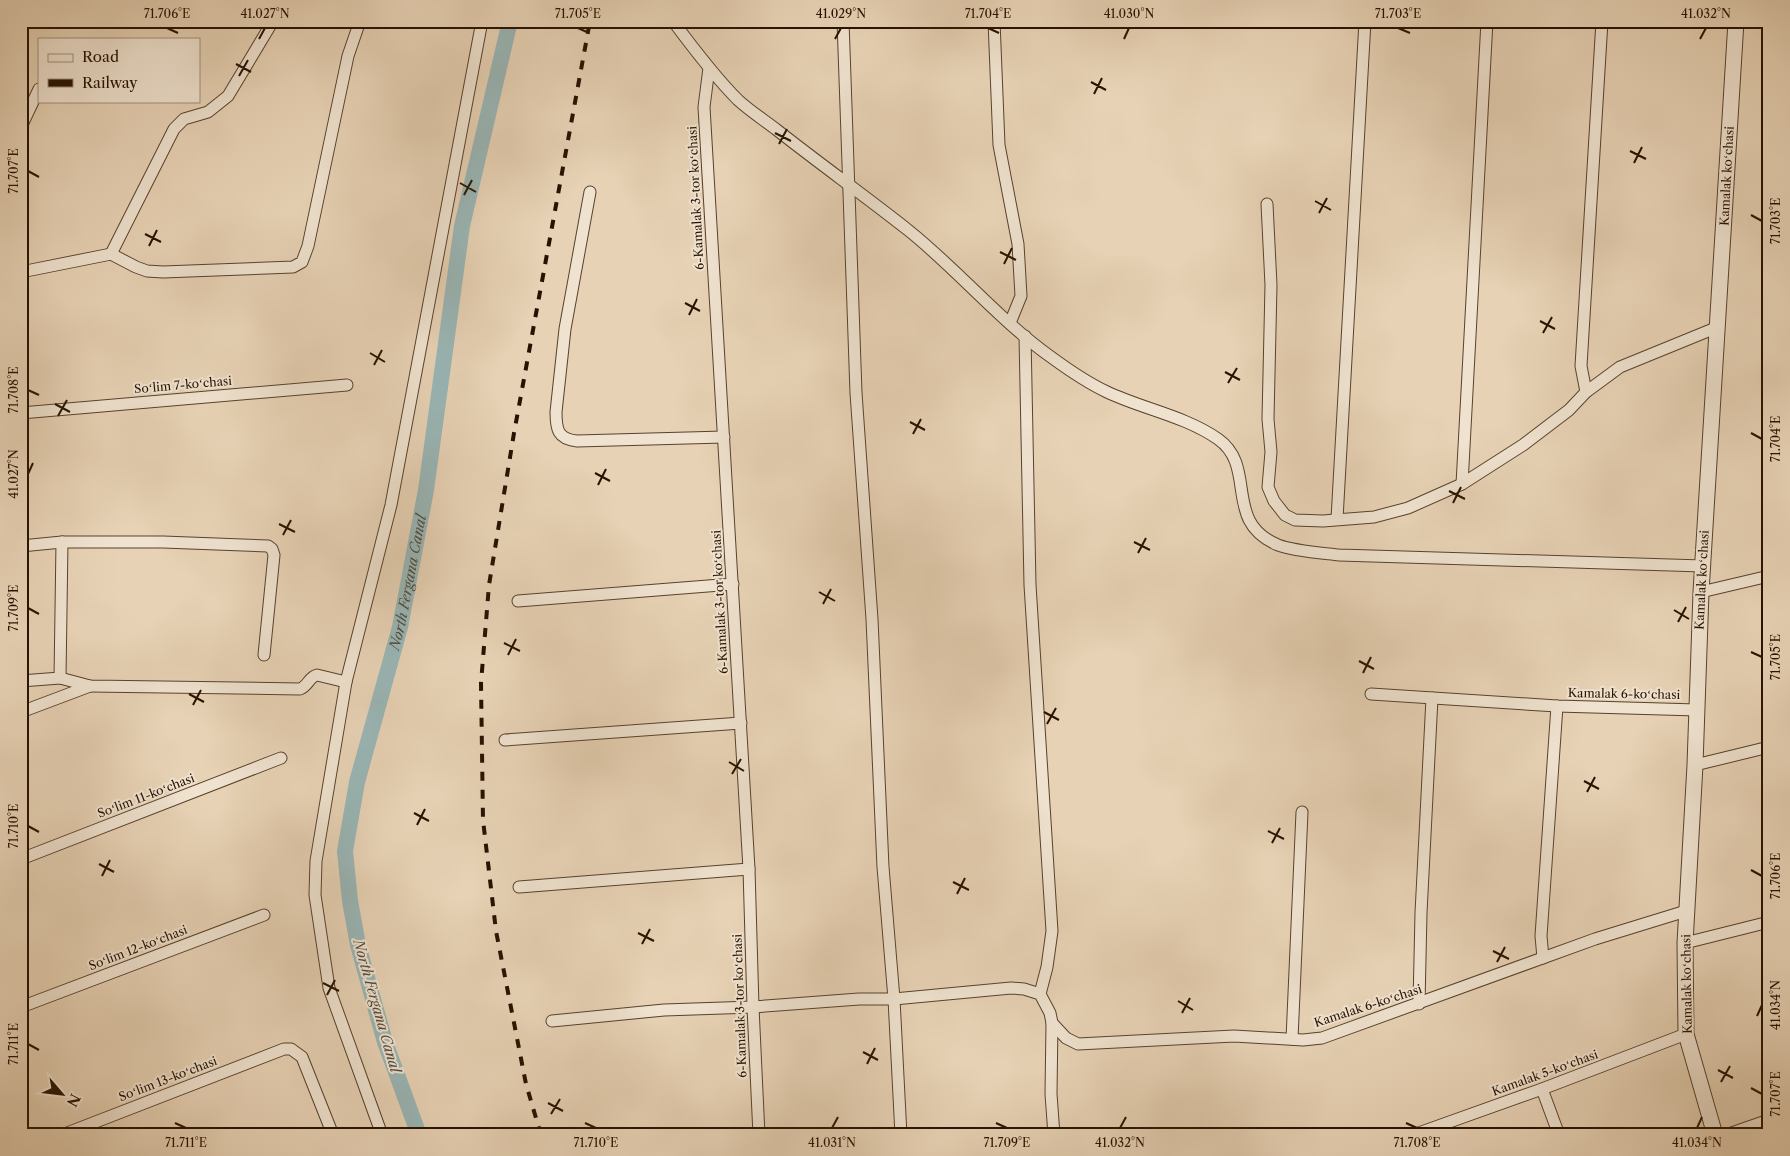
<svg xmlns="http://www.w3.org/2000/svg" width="1790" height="1156" font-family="'Libre Caslon Text',serif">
<rect width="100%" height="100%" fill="#e7d2b5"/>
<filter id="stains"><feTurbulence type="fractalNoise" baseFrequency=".004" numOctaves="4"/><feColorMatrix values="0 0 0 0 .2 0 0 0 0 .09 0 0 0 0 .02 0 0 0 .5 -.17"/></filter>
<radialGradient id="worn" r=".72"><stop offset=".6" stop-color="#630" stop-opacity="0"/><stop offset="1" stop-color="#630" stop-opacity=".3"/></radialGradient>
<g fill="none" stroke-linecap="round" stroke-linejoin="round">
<path stroke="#99b6b6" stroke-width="16" id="s1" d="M419,1135L385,1042L358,945L350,901L345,851L357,782L400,627L426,490L462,226L510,21"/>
<g stroke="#57422d" stroke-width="13">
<g id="minor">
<path d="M673,21C693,48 714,76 738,100C750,111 764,120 777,130C820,164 865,196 908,230C957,269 999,320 1051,357C1066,368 1090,384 1107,392C1143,409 1185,416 1218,439C1258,467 1222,522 1278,545C1293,551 1322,553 1339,555L1703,566"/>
<polyline points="843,21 856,393 872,619 883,867 894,999 901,1135"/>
<polyline points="994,21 999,145 1018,244 1021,296 1010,323"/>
<polyline points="709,68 704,107 749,869 753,1007 759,1135"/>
<polyline points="21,127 39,89"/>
<path d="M590,192L565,329L556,412C556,430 558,439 577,441L724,437"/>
<polyline points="1267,204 1271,285 1268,419 1271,452 1268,487 1274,501 1285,515 1295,520 1323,521 1374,517 1408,508 1462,484 1523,445 1569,410 1586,392 1620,367 1718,327"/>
<polyline points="111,254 174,129 184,119 208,112 228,96 273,21"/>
<polyline points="21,272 111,254 136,267 147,271 163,272 293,267 302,262 308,246 348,56 360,21"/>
<polyline points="1025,336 1030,585 1052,931 1047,967 1040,994"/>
<polyline points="1586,392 1581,366 1602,21"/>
<polyline points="21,413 347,385"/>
<polyline points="1462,484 1487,21"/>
<polyline points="1337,519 1365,21"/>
<polyline points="62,542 163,542 268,546 272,549 274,555 264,655"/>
<polyline points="21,546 62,542 60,678 21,681"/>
<polyline points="1701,592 1769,576"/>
<polyline points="518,601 733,584"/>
<path d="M60,678L90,686L300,689C308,686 309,677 317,675L346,682"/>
<polyline points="1371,694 1557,706 1697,710"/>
<polyline points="21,712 90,686"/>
<polyline points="505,740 741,723"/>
<polyline points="1695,765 1769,747"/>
<polyline points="21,859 281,758"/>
<polyline points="519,887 749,869"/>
<polyline points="1685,943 1769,922"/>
<polyline points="1543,958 1541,936 1557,706"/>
<polyline points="1419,1004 1421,913 1432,698"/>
<polyline points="21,1007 264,915"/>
<polyline points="552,1021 664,1010 753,1007 859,999 894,999 1011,988 1024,989 1040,994 1050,1013 1052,1023 1051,1094 1054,1135"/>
<polyline points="1052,1023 1066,1038 1078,1044 1234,1036 1303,1040 1322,1038 1595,939 1686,911"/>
<polyline points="1292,1039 1302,812"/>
<polyline points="1542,1089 1559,1135"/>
<polyline points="62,1135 284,1049 291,1049 302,1057 333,1135"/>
<polyline points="382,1135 329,988 315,895 316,861 346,682 391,505 482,21"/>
<polyline points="1413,1135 1542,1089 1686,1034"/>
<polyline points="1726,1135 1769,1120"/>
</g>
</g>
<g stroke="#57422d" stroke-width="17">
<polyline id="tertiary" points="1715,1135 1686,1034 1685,943 1695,765 1701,592 1736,21"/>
</g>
<use href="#minor" stroke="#efe2cf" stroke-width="11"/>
<use href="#tertiary" stroke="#efe2cf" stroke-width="15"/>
<polyline stroke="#271200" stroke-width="4" stroke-dasharray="9 9" stroke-linecap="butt" points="541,1135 526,1084 496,931 483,820 481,683 489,585 514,433 590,21"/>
</g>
<path fill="none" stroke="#271200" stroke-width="2" d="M167,28L178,33M578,28L589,33M988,28L999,33M1398,28L1410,33M259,39L265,28M835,39L841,28M1124,39L1129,28M1700,39L1706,28M236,64L251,72M239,76L248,60M1091,82L1106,90M1094,94L1102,78M775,133L791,141M779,144L787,129M1630,151L1646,159M1634,163L1642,147M28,171L39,177M460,183L476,192M464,195L472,180M1315,201L1331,210M1319,213L1327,198M1751,215L1762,221M145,234L161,242M149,246L157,230M1000,252L1016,260M1004,264L1012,248M685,303L700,311M689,315L697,299M1540,321L1555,329M1543,333L1552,317M370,353L385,362M374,365L382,350M1225,372L1240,380M1228,383L1237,368M28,390L39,395M55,404L70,412M58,416L67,400M910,422L925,430M1751,433L1762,439M913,434L921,419M595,473L610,481M28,474L33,463M598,485L606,469M1449,491L1465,499M1453,503L1461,487M279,524L295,532M283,535L291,520M1134,542L1150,550M1138,553L1146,538M819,592L835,601M823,604L831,589M28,608L39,614M1674,610L1689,619M1678,622L1686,607M504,643L520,651M1751,652L1762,657M508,655L516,639M1359,661L1374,669M1363,673L1371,657M189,694L204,702M193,705L201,690M1044,712L1059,720M1047,724L1056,708M729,762L744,771M732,774L741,759M1584,781L1599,789M1587,792L1595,777M414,813L429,821M417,825L425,809M28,826L39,832M1268,831L1284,839M1272,843L1280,828M99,864L114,872M1751,870L1762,876M102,876L110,860M953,882L969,890M957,894L965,878M638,933L654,941M642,944L650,929M1493,951L1509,959M1497,962L1505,947M323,983L339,991M327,995L335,980M1178,1001L1193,1010M1182,1013L1190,998M1757,1016L1762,1005M28,1044L39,1050M863,1052L878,1060M867,1064L875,1048M1718,1070L1733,1078M1721,1082L1730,1066M1751,1088L1762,1094M548,1103L563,1111M551,1114L560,1099M175,1123L186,1128M585,1123L596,1128M996,1123L1007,1128M1406,1123L1417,1128M832,1128L838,1117M1120,1128L1126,1117M1697,1128L1702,1117"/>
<g text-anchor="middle" stroke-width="4" stroke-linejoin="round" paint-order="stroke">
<g font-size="12" fill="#271200" stroke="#efe2cf">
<text transform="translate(1727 176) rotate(-87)" y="4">Kamalak koʻchasi</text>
<text transform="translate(696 198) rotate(-93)" y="4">6-Kamalak 3-tor koʻchasi</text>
<text transform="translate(183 385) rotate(-5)" y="4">Soʻlim 7-koʻchasi</text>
<text transform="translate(1702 580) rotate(-87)" y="4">Kamalak koʻchasi</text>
<text transform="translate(720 602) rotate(-93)" y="4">6-Kamalak 3-tor koʻchasi</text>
<text transform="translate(1624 694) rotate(1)" y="4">Kamalak 6-koʻchasi</text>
<text transform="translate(146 796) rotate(-21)" y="4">Soʻlim 11-koʻchasi</text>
<text transform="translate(138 948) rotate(-21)" y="4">Soʻlim 12-koʻchasi</text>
<text transform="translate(1687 984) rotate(-91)" y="4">Kamalak koʻchasi</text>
<text transform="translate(740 1006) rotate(-92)" y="4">6-Kamalak 3-tor koʻchasi</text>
<text transform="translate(1368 1006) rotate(-18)" y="4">Kamalak 6-koʻchasi</text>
<text transform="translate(1545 1073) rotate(-20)" y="4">Kamalak 5-koʻchasi</text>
<text transform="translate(168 1079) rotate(-21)" y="4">Soʻlim 13-koʻchasi</text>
</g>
<g font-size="14" font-style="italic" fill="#4f4b40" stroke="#efe2cf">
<text dy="5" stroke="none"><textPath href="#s1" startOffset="571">North Fergana Canal</textPath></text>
<text transform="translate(377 1006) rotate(74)" y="5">North Fergana Canal</text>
</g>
</g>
<rect width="1790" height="1156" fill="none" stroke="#e7d2b5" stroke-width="55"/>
<rect x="38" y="38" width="162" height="65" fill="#efe2cf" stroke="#9f8f7c"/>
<rect x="48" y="54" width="25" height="8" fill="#efe2cf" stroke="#9f8f7c"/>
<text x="82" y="62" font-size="15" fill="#271200">Road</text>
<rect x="48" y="79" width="25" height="8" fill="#271200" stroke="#9f8f7c"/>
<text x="82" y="88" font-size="15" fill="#271200">Railway</text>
<g transform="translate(62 1094) rotate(118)" stroke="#efe2cf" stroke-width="4" paint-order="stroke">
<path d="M0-4L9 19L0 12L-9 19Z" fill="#271200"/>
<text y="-8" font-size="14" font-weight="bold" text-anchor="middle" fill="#271200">N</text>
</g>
<rect x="28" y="28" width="1734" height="1100" fill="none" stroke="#271200" stroke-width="2"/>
<g font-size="12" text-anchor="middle" fill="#271200">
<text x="167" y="18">71.706°E</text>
<text x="265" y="18">41.027°N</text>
<text x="578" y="18">71.705°E</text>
<text x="841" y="18">41.029°N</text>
<text x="988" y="18">71.704°E</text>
<text x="1129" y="18">41.030°N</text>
<text x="1398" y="18">71.703°E</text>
<text x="1706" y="18">41.032°N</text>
<text transform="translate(14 171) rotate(-90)" y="4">71.707°E</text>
<text transform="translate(1776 221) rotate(-90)" y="4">71.703°E</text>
<text transform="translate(14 390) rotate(-90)" y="4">71.708°E</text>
<text transform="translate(1776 439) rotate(-90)" y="4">71.704°E</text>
<text transform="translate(14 474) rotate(-90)" y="4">41.027°N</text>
<text transform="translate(14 608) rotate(-90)" y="4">71.709°E</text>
<text transform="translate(1776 657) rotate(-90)" y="4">71.705°E</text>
<text transform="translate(14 826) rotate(-90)" y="4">71.710°E</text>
<text transform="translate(1776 876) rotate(-90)" y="4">71.706°E</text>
<text transform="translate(1776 1005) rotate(-90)" y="4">41.034°N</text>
<text transform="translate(14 1044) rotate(-90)" y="4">71.711°E</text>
<text transform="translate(1776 1094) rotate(-90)" y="4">71.707°E</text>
<text x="186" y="1147">71.711°E</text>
<text x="596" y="1147">71.710°E</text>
<text x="832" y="1147">41.031°N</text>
<text x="1007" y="1147">71.709°E</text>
<text x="1120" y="1147">41.032°N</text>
<text x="1417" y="1147">71.708°E</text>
<text x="1697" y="1147">41.034°N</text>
</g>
<rect width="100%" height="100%" filter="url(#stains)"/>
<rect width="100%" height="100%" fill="url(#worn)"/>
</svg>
